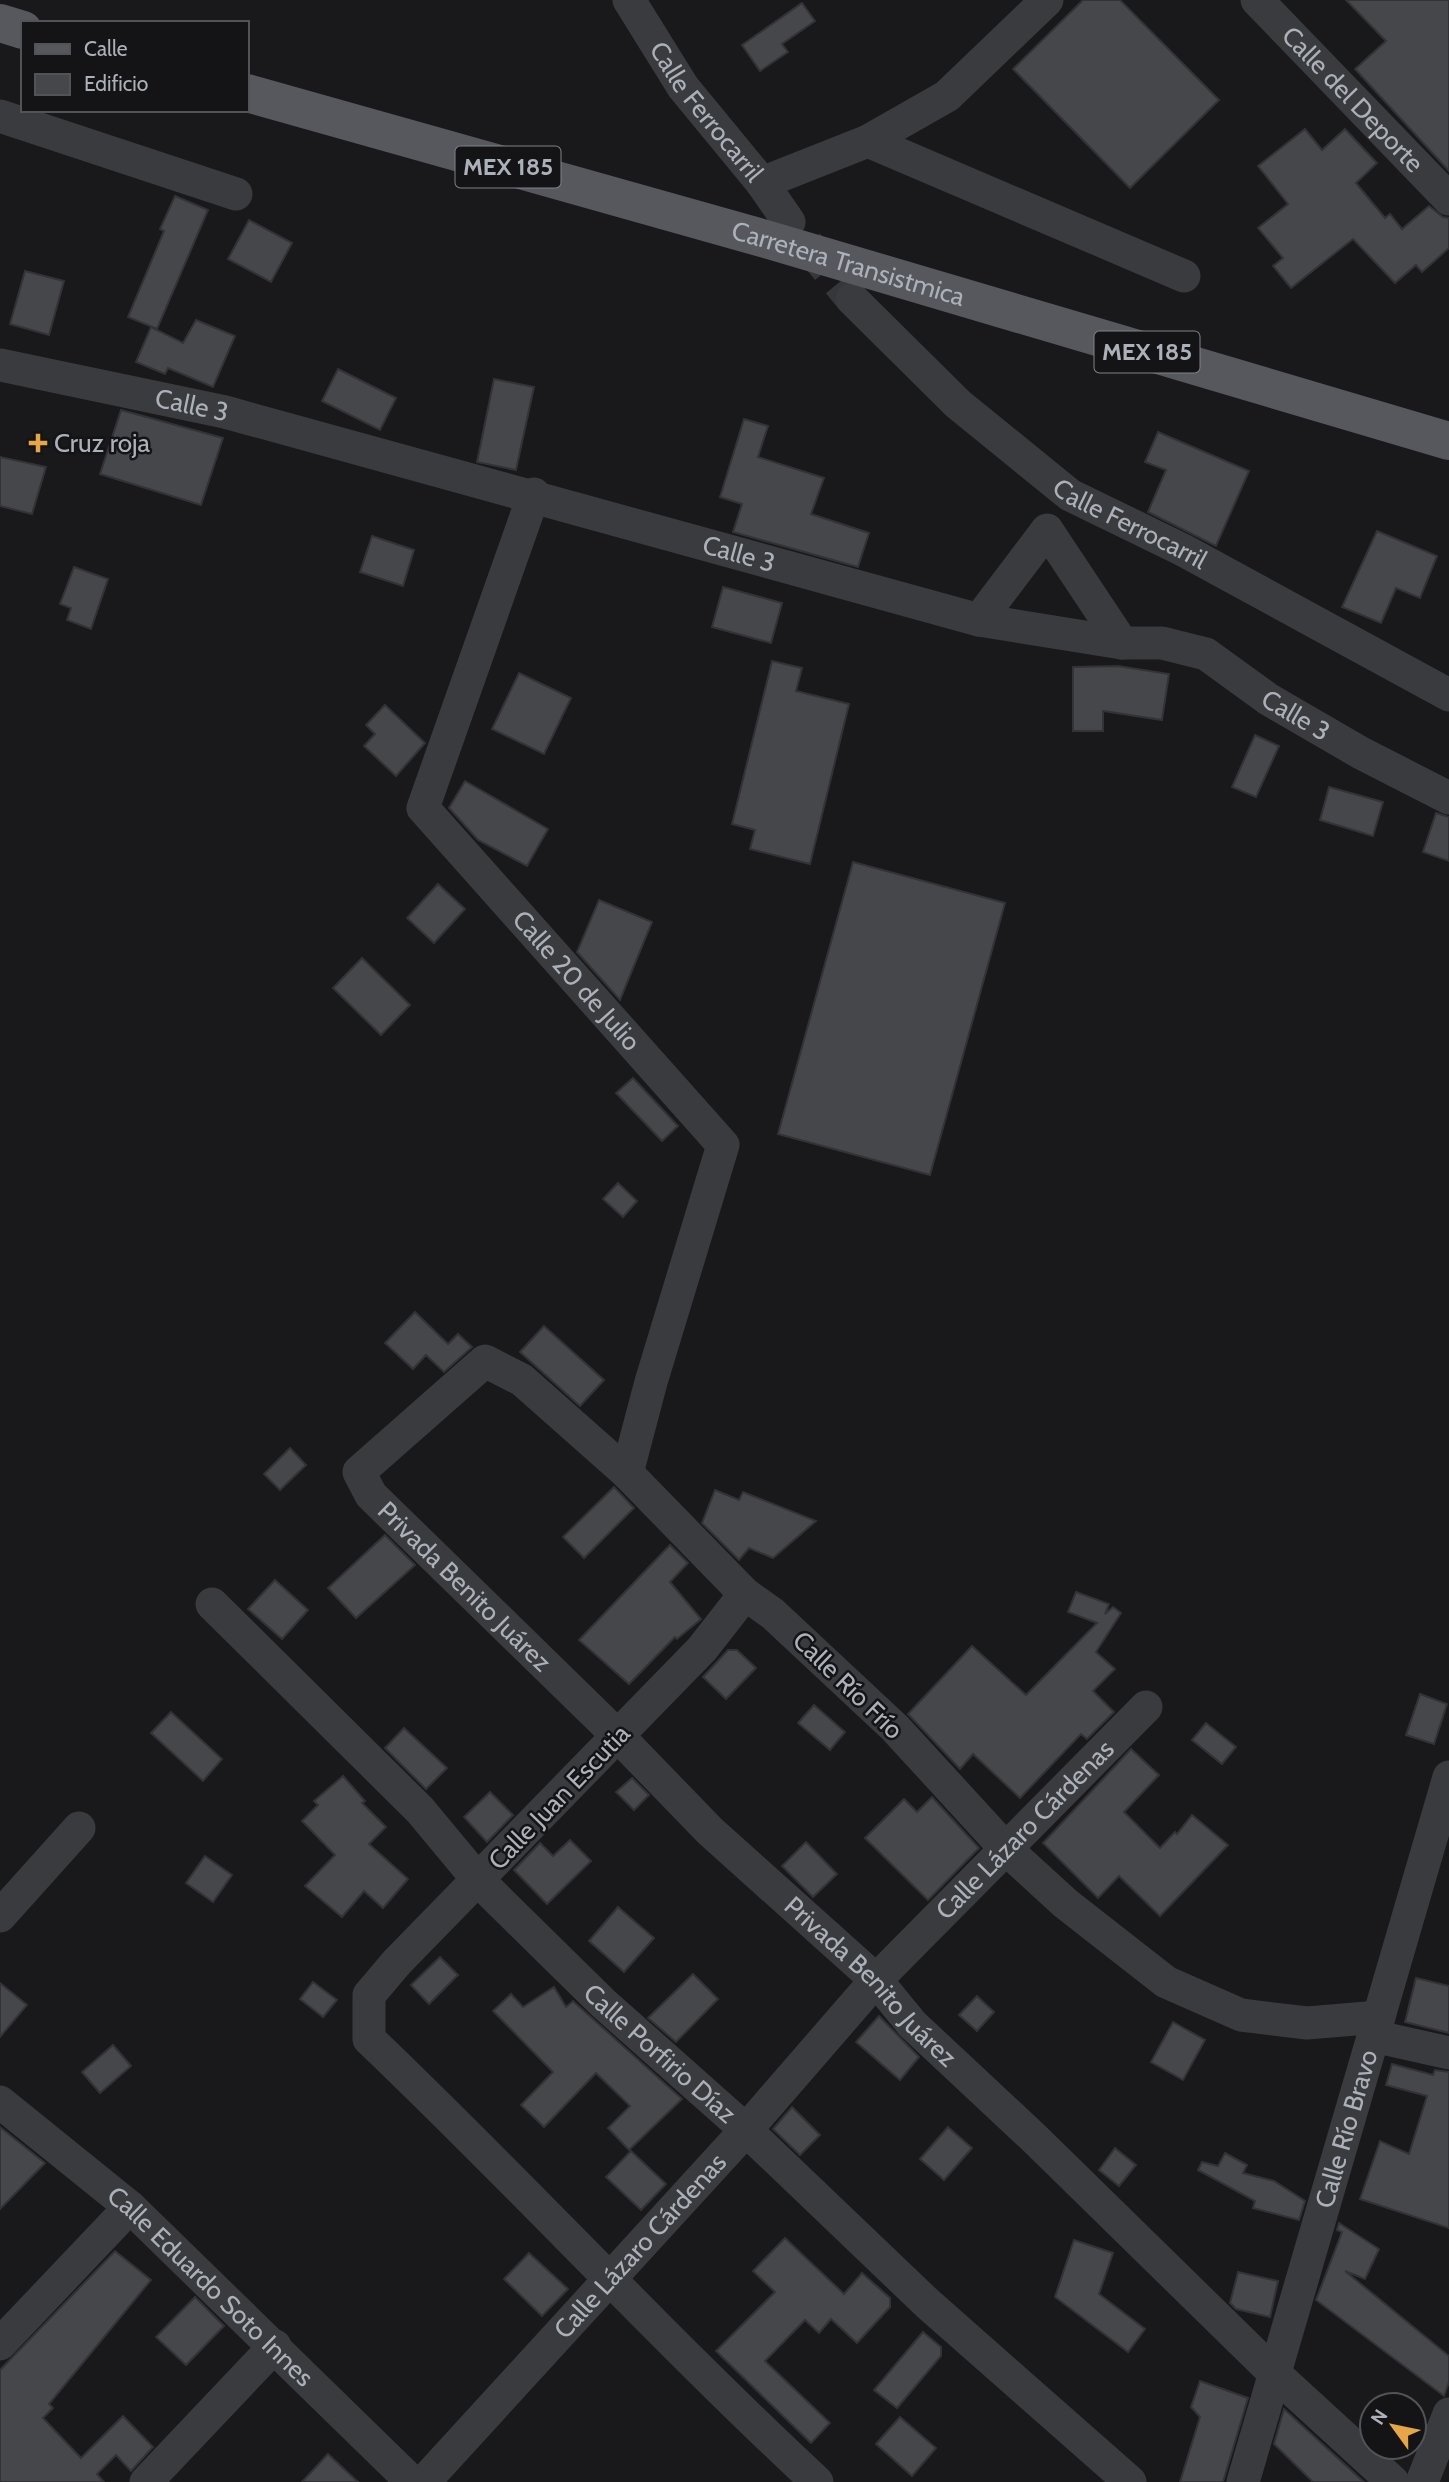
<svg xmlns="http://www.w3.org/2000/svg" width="1449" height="2482" font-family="Cabin,sans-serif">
<rect width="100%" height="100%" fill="#19191b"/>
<g fill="#46474b" stroke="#333337" stroke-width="2">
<polygon points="1083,0 1120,0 1219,100 1130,188 1013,69"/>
<polygon points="1346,0 1449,0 1449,171 1355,69 1386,41"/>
<polygon points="802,3 815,21 782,44 788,52 760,71 742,45"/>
<polygon points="1305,129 1322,150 1345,129 1377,163 1356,183 1385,218 1390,214 1402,229 1429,206 1443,217 1449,218 1449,248 1422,272 1416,265 1395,283 1353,239 1291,288 1273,266 1283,258 1258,228 1288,204 1258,166"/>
<polygon points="175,196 208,210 157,329 128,317 164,231 160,229"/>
<polygon points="249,220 292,243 271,282 228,259"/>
<polygon points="25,271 64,281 49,335 10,324"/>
<polygon points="196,320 235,336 213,387 168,368 165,374 136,362 151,327 183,343"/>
<polygon points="338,369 396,398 380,430 322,401"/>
<polygon points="494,379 534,387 516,470 477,462"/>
<polygon points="121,410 223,438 201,505 100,474"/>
<polygon points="744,419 768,426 758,457 824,478 811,514 869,533 858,567 733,532 742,504 720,497"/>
<polygon points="1158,432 1249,471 1216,546 1148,512 1166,470 1145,462"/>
<polygon points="0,457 46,467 32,514 0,506"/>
<polygon points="1377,531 1437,556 1420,598 1396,588 1381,623 1342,607"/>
<polygon points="372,536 414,550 403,586 360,572"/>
<polygon points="74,567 108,579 91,629 67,620 71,608 60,604"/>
<polygon points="723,587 782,603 771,643 712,627"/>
<polygon points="772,661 802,668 796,691 849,704 810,864 750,849 755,830 732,824"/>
<polygon points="1118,666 1169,674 1162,720 1103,711 1103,731 1073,731 1073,667"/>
<polygon points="519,673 571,698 544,754 492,729"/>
<polygon points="385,705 425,743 396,776 364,746 375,734 366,725"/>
<polygon points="1255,735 1279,746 1256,797 1232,787"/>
<polygon points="465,781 548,829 527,866 478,840 449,808"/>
<polygon points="1329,787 1383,802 1373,836 1320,820"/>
<polygon points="1436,813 1449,817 1449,861 1423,852"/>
<polygon points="853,862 1005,903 930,1175 778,1134"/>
<polygon points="438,884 465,909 434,943 407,918"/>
<polygon points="599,900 652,922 620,1000 577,952"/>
<polygon points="362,958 410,1005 381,1035 333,988"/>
<polygon points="633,1078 678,1126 662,1141 616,1093"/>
<polygon points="618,1183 637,1201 623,1217 603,1199"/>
<polygon points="415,1312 448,1344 458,1334 472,1347 444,1372 426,1355 413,1369 385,1343"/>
<polygon points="544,1326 604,1380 580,1406 520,1352"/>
<polygon points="290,1448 306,1465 280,1490 264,1474"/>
<polygon points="614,1487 634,1508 584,1558 563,1537"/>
<polygon points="715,1490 739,1500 743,1492 816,1521 773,1558 749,1548 739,1560 702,1523"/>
<polygon points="385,1535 415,1565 356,1618 328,1588"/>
<polygon points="670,1545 688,1563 670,1582 701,1619 677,1639 675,1637 629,1684 579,1640"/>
<polygon points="275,1580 308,1610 282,1639 248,1609"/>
<polygon points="1076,1592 1109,1604 1105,1614 1113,1607 1121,1613 1096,1652 1115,1669 1093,1691 1114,1712 1087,1739 1081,1734 1020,1798 973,1754 960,1769 908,1714 972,1646 1026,1695 1097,1623 1068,1612"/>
<polygon points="728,1650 737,1650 756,1668 726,1699 703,1677"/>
<polygon points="1420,1694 1447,1704 1434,1744 1406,1735"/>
<polygon points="814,1705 845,1732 830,1750 798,1723"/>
<polygon points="171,1712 222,1759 203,1781 151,1733"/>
<polygon points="1206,1723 1236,1747 1222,1764 1192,1740"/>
<polygon points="404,1728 447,1768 426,1789 385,1748"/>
<polygon points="1131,1749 1159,1775 1124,1812 1160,1848 1175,1832 1177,1834 1192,1815 1228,1845 1160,1916 1119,1876 1098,1898 1043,1843"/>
<polygon points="343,1776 365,1801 362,1803 386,1827 369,1844 408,1879 383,1908 364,1891 342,1917 305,1886 335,1855 302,1821 318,1805 314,1801"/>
<polygon points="632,1778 649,1795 634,1810 616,1792"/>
<polygon points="490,1792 513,1815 487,1842 464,1817"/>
<polygon points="932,1797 979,1848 928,1900 865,1838 904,1799 917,1812"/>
<polygon points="570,1840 591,1861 547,1904 514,1870 540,1843 553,1856"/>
<polygon points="806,1842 837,1874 813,1897 782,1866"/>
<polygon points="205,1856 232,1875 213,1902 186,1883"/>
<polygon points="618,1907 654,1938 624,1972 589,1941"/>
<polygon points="440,1957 458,1975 429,2004 411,1985"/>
<polygon points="693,1974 718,1999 676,2042 648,2018"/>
<polygon points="1416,1978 1449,1986 1449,2033 1405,2022"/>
<polygon points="313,1982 337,2000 323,2017 300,1999"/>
<polygon points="0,1983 27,2005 0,2037"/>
<polygon points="554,1987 566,2007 573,2001 682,2099 629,2150 608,2128 630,2106 596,2073 544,2127 521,2105 553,2072 493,2011 511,1994 523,2007"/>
<polygon points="977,1996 994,2012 977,2031 959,2015"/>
<polygon points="879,2016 919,2057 900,2080 856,2042"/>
<polygon points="1173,2022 1205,2040 1183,2080 1151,2062"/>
<polygon points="113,2045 131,2066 100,2093 82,2072"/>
<polygon points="1392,2064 1433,2075 1435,2070 1449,2072 1449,2228 1360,2199 1380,2141 1409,2154 1427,2096 1386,2085"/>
<polygon points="792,2107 820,2135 800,2155 773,2129"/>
<polygon points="0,2127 45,2163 0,2209"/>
<polygon points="948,2127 972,2148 944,2180 920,2159"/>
<polygon points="1115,2148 1136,2165 1119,2186 1099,2170"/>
<polygon points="631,2151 666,2184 641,2210 606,2177"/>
<polygon points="1225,2153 1247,2165 1243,2173 1274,2181 1305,2201 1299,2220 1253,2208 1255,2201 1198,2170 1202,2162 1218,2166"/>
<polygon points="1339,2223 1379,2249 1365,2279 1345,2271 1449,2356 1449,2382 1444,2396 1316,2300 1342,2232 1337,2230"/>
<polygon points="785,2238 844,2294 862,2273 890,2298 890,2307 857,2343 831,2319 819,2333 805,2320 765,2361 830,2423 811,2443 716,2351 775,2292 753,2271"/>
<polygon points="1074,2240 1113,2253 1099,2294 1145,2329 1128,2352 1055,2297"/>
<polygon points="115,2251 151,2280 49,2404 53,2408 43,2418 81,2458 123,2416 153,2447 131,2471 116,2455 97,2474 104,2482 0,2482 0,2370"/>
<polygon points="529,2253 568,2289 542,2316 504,2279"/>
<polygon points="1238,2272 1278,2281 1270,2317 1236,2309 1230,2303"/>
<polygon points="195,2297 224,2326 186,2365 156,2337"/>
<polygon points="923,2332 941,2347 941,2356 897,2408 874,2390"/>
<polygon points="1200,2381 1248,2398 1223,2482 1180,2482 1200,2417 1191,2407"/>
<polygon points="1284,2409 1364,2482 1313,2482 1274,2444"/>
<polygon points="900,2417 936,2448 912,2476 876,2444"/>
<polygon points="328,2454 358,2482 302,2482"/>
</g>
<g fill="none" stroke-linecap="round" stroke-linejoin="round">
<polyline stroke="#36373b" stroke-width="33" stroke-dasharray="33 17" stroke-linecap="butt" points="807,244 852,299"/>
<g stroke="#3a3b3f" stroke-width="33">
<path id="s1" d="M629,0L683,87L762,183L789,222"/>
<path id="s2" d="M1257,0L1449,199"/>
<polyline points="0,116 236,194"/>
<polyline points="868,141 1184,276"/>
<polyline points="762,183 868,141 947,96 1047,0"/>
<path id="s3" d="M852,299L958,404L1070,495L1183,550L1449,695"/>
<path id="s4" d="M0,365L225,412L979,620L1122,643H1162L1206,654L1268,699L1361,753L1449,798"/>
<path id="s5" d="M534,494L423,808L723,1145L651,1382L627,1473"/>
<polyline points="979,620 1047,530 1122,643"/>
<path d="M745,1594L702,1649L397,1962L369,1995V2039C521,2184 663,2339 817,2482"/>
<path id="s6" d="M212,1604L420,1810L479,1881L603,2003L746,2130L927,2303L1130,2482"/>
<polyline points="0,1916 79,1828"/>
<path id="s7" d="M1379,2017L1307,2023L1241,2015L1166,1982L1065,1903L1006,1849L895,1728L773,1614L745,1594L627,1473L522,1380L485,1361L359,1472L371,1495L617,1735L710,1831L876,1980L912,2024L1034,2138L1274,2373L1393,2482"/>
<polyline points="1373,2036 1449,2053"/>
<path id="s8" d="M0,2102L130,2207L412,2482"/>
<polyline points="0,2344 130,2207"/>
<polyline points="146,2482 275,2346"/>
<path id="s9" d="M424,2482L746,2130L876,1980L1146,1707"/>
<path id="s10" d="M1243,2482L1449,1777"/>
<polyline points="1422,2482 1449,2414"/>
</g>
<g stroke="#56585e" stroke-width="38">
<polyline points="0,23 23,30"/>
<path id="s11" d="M247,93L769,240L1449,441"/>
</g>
</g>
<path fill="#e6a546" stroke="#141416" stroke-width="2.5" d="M34.5 432.5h7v7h7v7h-7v7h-7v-7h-7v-7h7z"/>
<g text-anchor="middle" stroke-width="5" stroke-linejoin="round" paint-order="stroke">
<g fill="#141416" stroke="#7e8288" stroke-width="2">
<rect x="455.5" y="146.5" width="105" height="41" rx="5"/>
<rect x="1094.5" y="331.5" width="105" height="41" rx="5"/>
</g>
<g font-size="24" font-weight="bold" fill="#acb1b9">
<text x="508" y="175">MEX 185</text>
<text x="1147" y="360">MEX 185</text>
</g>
<g font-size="26" fill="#acb1b9" stroke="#141416">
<text dy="9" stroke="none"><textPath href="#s2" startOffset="138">Calle del Deporte</textPath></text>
<text dy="9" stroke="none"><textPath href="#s1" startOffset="136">Calle Ferrocarril</textPath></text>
<text dy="9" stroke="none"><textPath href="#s11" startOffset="625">Carretera Transistmica</textPath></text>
<text dy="9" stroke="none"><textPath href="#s4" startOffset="196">Calle 3</textPath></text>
<text dy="9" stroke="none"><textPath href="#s3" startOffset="360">Calle Ferrocarril</textPath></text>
<text dy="9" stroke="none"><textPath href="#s4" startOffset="763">Calle 3</textPath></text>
<text dy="9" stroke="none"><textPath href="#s4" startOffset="1351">Calle 3</textPath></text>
<text dy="9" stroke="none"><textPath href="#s5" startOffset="564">Calle 20 de Julio</textPath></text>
<text dy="9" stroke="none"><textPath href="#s7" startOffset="1470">Privada Benito Juárez</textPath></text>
<text transform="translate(848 1685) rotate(44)" y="9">Calle Río Frío</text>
<text transform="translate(559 1797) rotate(-46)" y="9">Calle Juan Escutia</text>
<text dy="9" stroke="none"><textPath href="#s9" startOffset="887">Calle Lázaro Cárdenas</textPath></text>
<text dy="9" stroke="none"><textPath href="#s7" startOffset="2037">Privada Benito Juárez</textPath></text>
<text dy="9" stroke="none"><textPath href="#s6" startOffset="635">Calle Porfirio Díaz</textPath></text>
<text dy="9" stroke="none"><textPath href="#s10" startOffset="368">Calle Río Bravo</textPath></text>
<text dy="9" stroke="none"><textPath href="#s9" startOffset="320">Calle Lázaro Cárdenas</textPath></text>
<text dy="9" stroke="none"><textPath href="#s8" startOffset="280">Calle Eduardo Soto Innes</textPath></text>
</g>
<g font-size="26" fill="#acb1b9" stroke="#141416" text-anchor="start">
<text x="54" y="452">Cruz roja</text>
</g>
</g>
<rect x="21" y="21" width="228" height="91" fill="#141416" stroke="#515357" stroke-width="2"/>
<rect x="35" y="44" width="35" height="10" fill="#56585e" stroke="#515357" stroke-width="2"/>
<text x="84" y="56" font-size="21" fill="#acb1b9">Calle</text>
<rect x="35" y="74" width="35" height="21" fill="#46474b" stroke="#515357" stroke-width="2"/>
<text x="84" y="91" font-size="21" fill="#acb1b9">Edificio</text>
<g transform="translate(1393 2426) rotate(303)"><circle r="33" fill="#141416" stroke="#515357" stroke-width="2"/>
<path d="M0-5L12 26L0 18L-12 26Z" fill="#e6a546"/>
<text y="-10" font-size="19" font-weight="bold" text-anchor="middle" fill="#acb1b9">N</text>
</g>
</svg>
